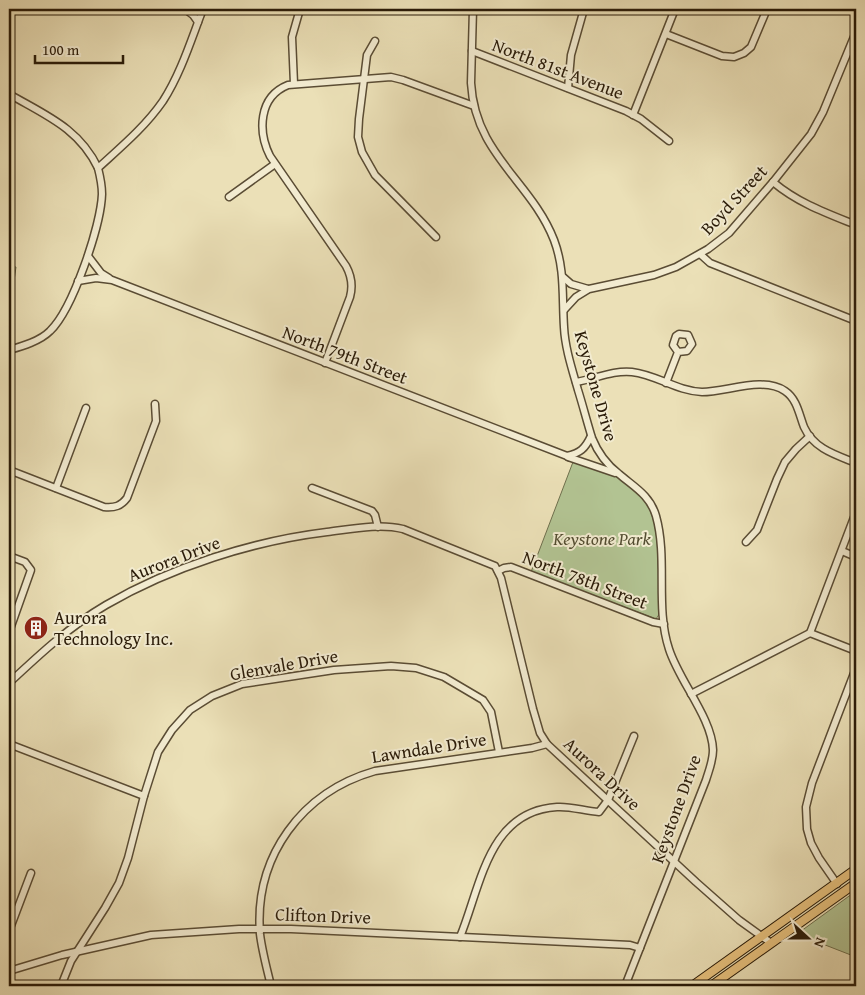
<svg xmlns="http://www.w3.org/2000/svg" width="865" height="995" font-family="'Gentium Book Plus',serif">
<rect width="100%" height="100%" fill="#ebe0b7"/>
<filter id="stains"><feTurbulence type="fractalNoise" baseFrequency=".004" numOctaves="4"/><feColorMatrix values="0 0 0 0 .2 0 0 0 0 .09 0 0 0 0 .02 0 0 0 .5 -.17"/></filter>
<radialGradient id="worn" r=".72"><stop offset=".6" stop-color="#630" stop-opacity="0"/><stop offset="1" stop-color="#630" stop-opacity=".3"/></radialGradient>
<g fill="#b2c392" stroke="#6e6f4d">
<polygon points="9,266 16,267 13,288 9,287"/>
<path d="M573,462C589,467 607,471 621,479C655,499 657,527 658,562C659,579 660,596 660,613L656,619L531,572Z"/>
<polygon points="856,891 856,957 797,934"/>
</g>
<g fill="none" stroke-linecap="round" stroke-linejoin="round">
<g stroke="#5a4c34" stroke-width="9">
<g id="minor">
<polyline points="185,9 193,15 198,22"/>
<path d="M473,9L471,83C475,155 531,181 554,240C565,269 562,296 564,327C565,348 572,369 578,390C583,406 587,422 592,438C598,453 606,464 619,474C634,487 650,495 656,516C668,559 655,607 669,649C679,681 712,718 713,750C713,761 709,770 706,780L625,986"/>
<polyline points="666,34 722,56 734,57 744,53 751,47 767,9"/>
<polyline points="375,41 367,55 359,119 358,137 362,152 375,175 436,237"/>
<polyline points="472,51 626,111 641,119 669,141"/>
<polyline points="294,84 292,37 300,9"/>
<polyline points="568,88 571,55 584,9"/>
<path d="M9,94C45,115 79,128 98,168"/>
<polyline points="633,115 675,9"/>
<path d="M773,182C798,203 826,213 856,225"/>
<polyline points="229,197 275,164"/>
<polyline points="700,254 710,263 856,321"/>
<polyline points="88,256 101,273 109,278"/>
<polyline points="563,277 571,284 588,289"/>
<path d="M78,281L96,278L112,280L567,456C580,453 585,449 591,436"/>
<polyline points="564,310 576,297 589,289 654,275 676,267 708,249 729,233 773,182 811,134 823,112 856,32"/>
<path d="M9,350C23,346 40,341 50,331C73,309 101,225 102,194C102,185 100,176 98,168C121,147 145,127 163,101C181,73 191,40 203,9"/>
<path d="M325,363L350,297C353,286 352,277 346,266L270,156C258,132 258,97 288,85L391,77L403,80L474,106"/>
<path d="M576,382C595,379 613,370 632,372C657,375 677,391 702,392C727,392 763,376 785,391C797,399 799,414 804,427C814,449 836,455 856,463"/>
<polyline points="666,383 678,352 687,351 692,344 688,335 679,334 676,336 673,345 678,352"/>
<polyline points="568,457 615,473"/>
<path d="M9,470L104,507C115,508 121,506 127,498L156,421L155,404"/>
<polyline points="56,488 86,408"/>
<polyline points="312,488 372,511 375,515 378,527"/>
<polyline points="746,542 757,530 777,479 785,462 796,449 810,436"/>
<polyline points="842,551 856,557"/>
<polyline points="9,556 25,562 31,570 9,632"/>
<polyline points="498,571 504,568 511,567 653,622 664,624"/>
<polyline points="810,633 856,512"/>
<path d="M9,683C39,655 70,626 106,605C171,567 253,541 327,532C351,529 379,523 403,529L495,566L501,578L533,709L540,733L547,744L696,882L739,920L771,943"/>
<polyline points="691,694 810,633 856,651"/>
<polyline points="9,744 144,796"/>
<polyline points="837,884 819,858 811,843 807,829 806,807 812,783 856,668"/>
<polyline points="9,931 31,873"/>
<path d="M460,937C481,886 488,811 557,807C571,806 584,811 599,812L608,800L634,736"/>
<polyline points="9,971 62,955 151,935 239,929 291,929 630,945 640,948"/>
<polyline points="61,986 71,961 105,908 119,883 128,858 144,796 158,752 172,730 190,710 212,696 242,684 334,670 391,666 416,668 444,677 483,700 491,712 499,752"/>
<path d="M271,986C267,969 262,951 260,934C254,856 302,792 375,771L532,748L547,744"/>
</g>
</g>
<g stroke="#2a1b08" stroke-width="10">
<g id="major">
<polyline points="692,986 856,869"/>
<polyline points="711,986 856,883"/>
</g>
</g>
<use href="#minor" stroke="#f2ebd0" stroke-width="6"/>
<use href="#major" stroke="#e6c07c" stroke-width="8"/>
</g>
<defs>
<g id="building-disc" transform="scale(1.25)"><circle r="9.5" fill="#8f2418" stroke="#f2ebd0"/><path d="M-4-6H4V6H1V3H-1V6H-4ZM-2.5-4.3h1.7v1.8h-1.7ZM.8-4.3h1.7v1.8H.8ZM-2.5-1h1.7V.8h-1.7ZM.8-1h1.7V.8H.8Z" fill="#fff"/></g>
</defs>
<g fill-rule="evenodd">
<use href="#building-disc" x="36" y="628"/>
</g>
<g text-anchor="middle" stroke-width="4" stroke-linejoin="round" paint-order="stroke">
<g font-size="18" fill="#2a1b08" stroke="#f2ebd0">
<text transform="translate(558 69) rotate(21)" y="6">North 81st Avenue</text>
<text transform="translate(734 200) rotate(-47)" y="6">Boyd Street</text>
<text transform="translate(345 355) rotate(21)" y="6">North 79th Street</text>
<text transform="translate(596 386) rotate(74)" y="6">Keystone Drive</text>
<text transform="translate(174 559) rotate(-21)" y="6">Aurora Drive</text>
<text transform="translate(585 580) rotate(21)" y="6">North 78th Street</text>
<text transform="translate(284 665) rotate(-10)" y="6">Glenvale Drive</text>
<text transform="translate(429 748) rotate(-9)" y="6">Lawndale Drive</text>
<text transform="translate(602 774) rotate(43)" y="6">Aurora Drive</text>
<text transform="translate(676 809) rotate(-70)" y="6">Keystone Drive</text>
<text transform="translate(323 916) rotate(2)" y="6">Clifton Drive</text>
</g>
<g font-size="18" font-style="italic" fill="#534d31" stroke="#f2ebd0">
<text x="602" y="545">Keystone Park</text>
</g>
<g font-size="18" fill="#2a1b08" stroke="#f2ebd0" text-anchor="start">
<text x="54" y="624">Aurora<tspan x="54" dy="21">Technology Inc.</tspan></text>
</g>
</g>
<rect width="865" height="995" fill="none" stroke="#ebe0b7" stroke-width="30"/>
<rect x="10" y="10" width="845" height="975" fill="none" stroke="#2a1b08" stroke-width="2.5"/>
<rect x="15" y="15" width="835" height="965" fill="none" stroke="#2a1b08"/>
<g transform="translate(808 938) rotate(111)" stroke="#f2ebd0" stroke-width="4" paint-order="stroke">
<path d="M0-4L9 19L0 12L-9 19Z" fill="#2a1b08"/>
<text y="-8" font-size="14" font-weight="bold" text-anchor="middle" fill="#2a1b08">N</text>
</g>
<path d="M35 55v8h88v-8" fill="none" stroke="#2a1b08" stroke-width="2.5"/>
<text x="42" y="55" font-size="15" fill="#2a1b08" stroke="#f2ebd0" stroke-width="4" paint-order="stroke">100 m</text>
<rect width="100%" height="100%" filter="url(#stains)"/>
<rect width="100%" height="100%" fill="url(#worn)"/>
</svg>
